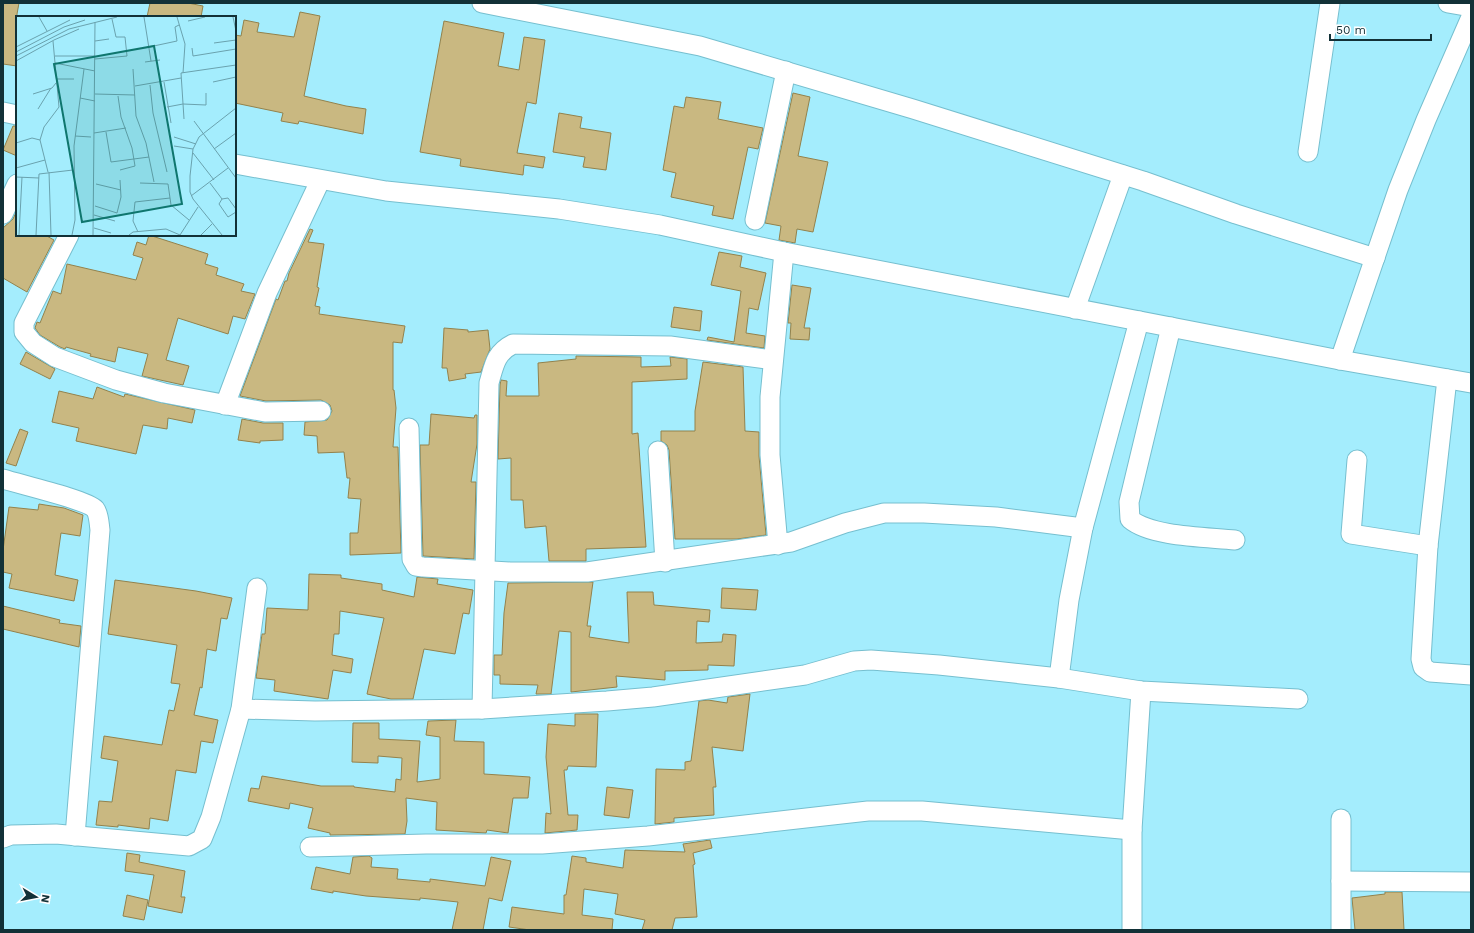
<svg xmlns="http://www.w3.org/2000/svg" width="1474" height="933" font-family="'Work Sans',sans-serif">
<rect width="100%" height="100%" fill="#a4edfd"/>
<g fill="#c9b881" stroke="#93824c">
<polygon points="3,3 19,3 17,14 17,66 3,64"/>
<polygon points="150,3 188,3 203,6 201,17 147,17"/>
<polygon points="300,12 320,16 304,96 346,106 366,109 363,134 299,121 298,124 281,121 283,113 235,103 235,35 241,36 244,20 259,23 257,32 294,37"/>
<polygon points="444,21 504,33 498,66 519,70 524,37 545,40 536,104 527,102 517,153 545,157 543,168 524,165 523,175 460,166 461,159 420,152"/>
<polygon points="793,93 810,97 798,156 828,162 813,232 797,229 795,243 779,240 781,226 765,223"/>
<polygon points="686,97 721,102 718,119 763,128 758,149 748,147 733,219 712,215 714,206 671,197 676,173 663,170 674,106 684,108"/>
<polygon points="559,113 582,117 580,128 611,133 606,170 583,167 585,157 553,152"/>
<polygon points="13,126 17,126 17,156 3,150"/>
<polygon points="17,210 17,235 45,235 54,240 27,292 3,278 3,228 13,219"/>
<polygon points="310,229 313,230 308,242 324,244 317,287 319,288 315,306 320,307 319,314 405,326 402,343 393,342 393,390 394,390 396,408 393,447 398,447 401,553 350,555 350,533 358,533 361,499 348,498 350,478 347,478 344,452 318,453 317,436 304,435 305,422 327,420 332,411 330,405 321,400 266,401 240,396 276,299 278,300 285,281 287,281 289,273"/>
<polygon points="149,235 208,254 205,264 218,268 216,275 244,284 241,291 255,294 245,319 233,316 228,334 178,318 166,360 189,366 183,385 142,376 148,354 118,347 115,362 90,356 91,354 66,347 65,349 60,347 40,335 35,328 37,322 40,323 53,291 61,294 67,264 136,280 143,258 133,255 137,242 146,245"/>
<polygon points="719,252 742,256 740,267 766,273 758,310 749,308 746,333 765,336 764,348 707,340 708,337 734,342 739,306 741,291 711,285"/>
<polygon points="792,285 811,288 804,328 810,328 809,340 790,339 791,323 788,323"/>
<polygon points="674,307 702,311 700,331 671,327"/>
<polygon points="444,328 468,330 468,332 488,330 490,349 481,372 465,374 466,378 449,381 447,368 442,368"/>
<polygon points="26,352 55,369 50,379 20,364"/>
<polygon points="576,356 641,357 641,367 671,366 670,357 687,359 687,379 632,382 632,434 638,433 646,547 586,549 586,561 549,561 546,526 525,528 523,500 511,500 511,458 498,459 500,385 501,380 507,381 506,396 539,396 538,363 576,359"/>
<polygon points="703,362 743,367 745,431 759,432 759,456 766,535 737,539 675,539 669,450 667,445 661,441 661,431 695,431 695,411"/>
<polygon points="97,387 124,397 125,394 195,410 192,423 168,418 167,429 143,425 136,454 76,441 79,428 52,422 59,391 93,399"/>
<polygon points="431,414 474,418 475,415 477,415 477,444 471,482 476,482 474,559 423,556 420,445 429,445"/>
<polygon points="242,419 263,423 283,423 283,440 260,441 260,443 238,440"/>
<polygon points="20,429 28,432 16,466 6,463"/>
<polygon points="39,504 64,508 83,515 80,536 61,533 55,575 78,580 74,601 9,588 12,574 3,572 3,550 9,507 38,510"/>
<polygon points="309,574 341,575 341,578 382,584 382,590 414,597 417,577 438,579 437,584 473,590 469,614 463,613 455,654 424,649 413,699 391,699 367,694 384,618 340,611 339,634 334,634 332,655 353,659 351,673 333,670 328,699 274,691 275,680 256,678 262,634 265,634 267,608 308,610"/>
<polygon points="115,580 196,591 232,598 227,619 221,618 216,651 207,649 202,688 200,687 194,715 218,720 213,743 201,741 196,773 176,770 168,821 150,818 149,829 118,825 118,827 96,825 99,801 112,802 118,761 101,758 104,736 162,745 169,710 174,711 180,684 171,683 177,645 108,634"/>
<polygon points="593,582 587,626 591,626 589,637 629,643 627,592 653,592 654,605 710,610 709,622 697,621 696,643 722,642 723,634 736,635 734,666 708,665 708,670 665,671 665,680 616,676 617,687 571,692 571,632 559,631 551,694 536,694 538,685 500,684 500,675 494,675 494,655 502,655 504,613 508,583"/>
<polygon points="722,588 758,590 756,610 721,608"/>
<polygon points="3,606 60,620 59,623 81,626 79,647 3,629"/>
<polygon points="750,694 743,751 712,747 716,787 713,787 714,815 674,818 674,822 655,824 656,769 685,770 685,762 691,761 699,701 708,700 727,703 728,697"/>
<polygon points="575,714 598,714 596,767 568,766 567,770 564,770 568,815 578,815 577,830 545,833 546,813 551,814 546,757 548,724 575,726"/>
<polygon points="456,720 454,741 484,742 484,774 530,777 528,798 513,798 508,833 487,830 486,833 436,830 437,802 406,798 407,821 405,834 330,835 330,833 308,828 313,808 290,803 289,809 248,801 251,788 259,789 262,776 321,786 354,786 354,787 395,792 396,779 401,780 402,758 378,756 378,763 352,762 353,723 379,723 379,739 420,741 417,782 440,779 440,737 426,735 428,721"/>
<polygon points="607,787 633,790 629,818 604,815"/>
<polygon points="710,840 712,848 693,853 695,864 693,865 697,917 675,918 672,930 642,930 645,920 615,914 618,894 584,889 582,915 613,919 612,930 530,930 509,927 512,907 564,914 564,895 566,895 572,856 586,858 586,862 623,868 625,850 685,852 683,844"/>
<polygon points="127,853 140,855 139,862 185,871 181,897 185,897 182,913 148,906 154,875 125,871"/>
<polygon points="369,856 372,858 371,867 398,869 397,879 430,882 430,879 485,886 491,857 511,861 502,901 489,898 483,930 452,930 458,902 420,898 420,900 366,896 333,891 333,893 311,889 316,867 350,874 353,857"/>
<polygon points="1385,892 1402,892 1404,930 1355,930 1352,898 1385,894"/>
<polygon points="127,895 148,900 144,920 123,916"/>
</g>
<g fill="none" stroke-linecap="round" stroke-linejoin="round">
<g stroke="#76bfcf" stroke-width="21">
<g id="minor">
<polyline points="482,3 700,46 913,109 1143,181 1236,214 1375,258"/>
<polyline points="1448,3 1471,7"/>
<polyline points="3,112 17,115"/>
<polyline points="1308,152 1330,3"/>
<polyline points="235,164 386,191 559,209 660,225 784,252 1340,360 1471,383"/>
<polyline points="3,214 17,184"/>
<polyline points="755,220 786,71"/>
<polyline points="69,235 24,323 24,332 33,343 55,357 116,380 164,393 265,412 321,411"/>
<polyline points="1075,309 1123,175"/>
<path d="M1171,327L1129,502L1130,519C1151,537 1206,537 1235,540"/>
<polyline points="1340,360 1398,190 1426,120 1471,17"/>
<polyline points="1447,379 1428,546 1421,659 1423,667 1430,672 1471,675"/>
<polyline points="225,405 267,293 320,181"/>
<polyline points="409,428 412,559 416,566 423,567 510,572 587,572 791,542 845,523 884,513 924,513 996,517 1083,528"/>
<polyline points="658,451 665,562"/>
<polyline points="1357,460 1351,534 1428,546"/>
<path d="M3,479C18,484 87,500 95,509C99,514 99,523 100,530L75,836"/>
<polyline points="778,545 770,455 770,397 784,252"/>
<polyline points="1059,678 1069,600 1083,528 1139,321"/>
<polyline points="241,709 315,711 482,709 607,701 653,697 805,675 854,661 871,660 939,665 1059,678 1141,691 1298,699"/>
<path d="M482,709L489,383C494,366 495,353 513,344L670,346L773,360"/>
<polyline points="1341,819 1341,930"/>
<polyline points="3,838 11,835 56,834 189,846 202,839 211,817 241,709 257,588"/>
<polyline points="310,847 426,844 542,844 648,836 868,811 922,811 1132,830"/>
<polyline points="1341,881 1471,882"/>
<polyline points="1132,930 1132,830 1141,691"/>
</g>
</g>
<use href="#minor" stroke="#fff" stroke-width="19"/>
</g>
<g transform="translate(16 16)">
<rect width="220" height="220" fill="#a4edfd"/>
<path fill="none" stroke="#6aa2ae" stroke-width="1" d="M23,1L31,15M128,1L135,45M161,1L169,28L167,57M217,1L220,15M172,5L189,1M38,24L63,13M79,25L93,23M198,27L220,24M0,31L54,4M133,31L161,25L159,11L163,9M176,32L177,40L220,33M0,36L48,11L69,4M0,40L53,13L101,1M39,40H79M79,43L111,40L109,21H100L96,3M0,45L38,24M129,46L144,44M39,47L79,55M117,53L120,100L130,127L138,166M40,63H58M148,66L155,107M197,66L220,61M134,69L137,97L151,156M119,70L165,62M17,78L36,72L40,67M79,78L119,79M102,80L105,101L116,132L119,150L104,154M64,82L79,85M151,91L167,88L190,89V77M22,93L35,72M168,103L165,57L220,49M178,105L220,162M90,116L95,146L133,141M78,117L110,112M59,120L75,121M158,121L180,128M0,127L16,122L24,124M158,130L177,133M198,133L220,117M177,137L198,164M0,152L29,144M32,156L24,124L28,111L43,91L37,25M33,156L35,219M0,161L23,162M124,167L152,168L155,189L173,204M194,167L206,183M80,168L105,174M175,180L212,152M79,190L101,197L105,181L104,164M220,193L212,182L206,183L203,188L212,201L220,196M78,199L99,205M78,212L95,217M122,216L117,205L119,186L154,182M3,219L6,161M20,219L23,158L57,154M56,219L59,204L58,130L68,53M77,219L79,6M113,219L117,216L150,213L164,219M164,219L182,191M185,219L196,208M206,219L177,183L174,176V160L177,133L183,121L220,92"/>
<path fill="#0f766e" fill-opacity="0.15" stroke="#0f766e" stroke-width="2" d="M138,30L166,188L66,206L38,48Z"/>
<rect width="220" height="220" fill="none" stroke="#123137" stroke-width="2"/>
</g>
<rect width="1474" height="933" fill="none" stroke="#123137" stroke-width="8"/>
<g transform="translate(36 897) rotate(100)" stroke="#ffffff" stroke-width="3" paint-order="stroke">
<path d="M0-3L7 15L0 10L-7 15Z" fill="#123137"/>
<text y="-6" font-size="11" font-weight="bold" text-anchor="middle" fill="#123137">N</text>
</g>
<path d="M1330 34v6h101v-6" fill="none" stroke="#123137" stroke-width="2"/>
<text x="1336" y="34" font-size="12" fill="#123137" stroke="#ffffff" stroke-width="3" paint-order="stroke">50 m</text>
</svg>
